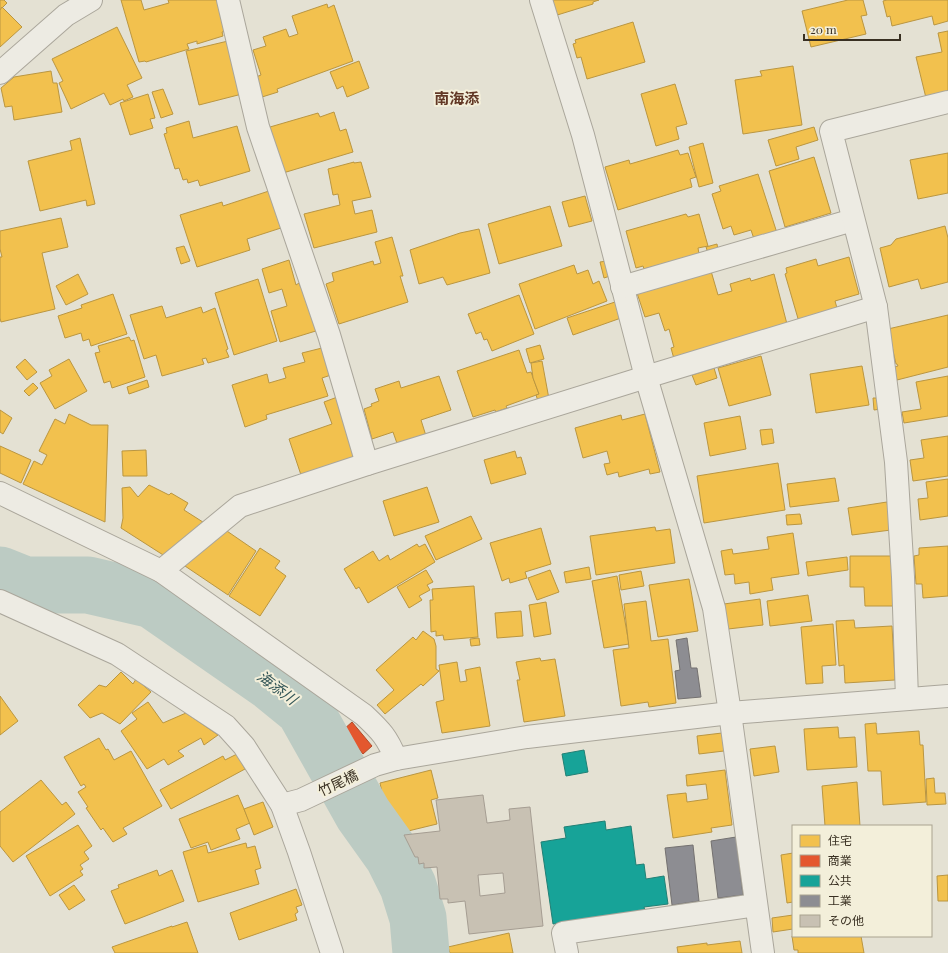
<svg xmlns="http://www.w3.org/2000/svg" width="948" height="953" font-family="'Playfair Display','Noto Sans JP',serif">
<rect width="100%" height="100%" fill="#e4e1d3"/>
<g fill="#f2c14e" stroke="#ba9641">
<polygon points="0,0 4,0 7,3 0,10"/>
<polygon points="121,0 141,0 144,10 169,3 168,0 218,0 227,31 222,32 223,36 197,44 197,41 187,44 189,49 146,62 145,61 139,62"/>
<polygon points="550,0 599,0 593,2 593,4 554,16"/>
<polygon points="848,0 863,0 867,15 861,16 866,34 811,47 802,11"/>
<polygon points="887,0 948,0 948,21 934,25 932,16 892,26 890,16 887,17 883,1"/>
<polygon points="327,4 328,8 334,5 353,61 277,89 278,92 262,97 256,77 261,75 253,50 266,46 263,37 286,29 289,37 298,34 292,16"/>
<polygon points="2,7 22,27 0,47 0,10"/>
<polygon points="633,22 645,62 587,79 581,57 577,58 573,44 576,43 575,40"/>
<polygon points="117,27 142,78 127,85 133,97 124,101 123,99 110,105 104,93 71,109 59,83 63,81 52,59"/>
<polygon points="948,31 948,93 926,98 916,57 942,52 938,33"/>
<polygon points="228,41 242,94 199,105 186,51"/>
<polygon points="359,61 369,88 347,97 343,86 337,89 330,72"/>
<polygon points="793,66 802,125 743,134 735,80 762,76 760,71"/>
<polygon points="51,71 53,83 57,83 62,112 14,120 12,106 5,107 1,88 14,77"/>
<polygon points="675,84 687,124 676,127 679,139 656,146 641,94"/>
<polygon points="163,89 173,114 161,118 152,92"/>
<polygon points="148,94 155,118 150,119 153,128 130,135 120,103"/>
<polygon points="334,112 340,131 346,129 353,152 283,173 270,127 318,113 320,117"/>
<polygon points="189,121 193,138 237,126 250,171 200,186 198,180 188,183 187,179 183,180 179,168 175,169 164,134 167,133 166,128"/>
<polygon points="814,127 818,140 796,147 799,159 776,166 768,140"/>
<polygon points="80,138 95,204 87,206 86,200 40,211 28,161 72,150 70,141"/>
<polygon points="703,143 713,183 699,187 689,147"/>
<polygon points="678,150 680,155 688,153 696,177 690,179 692,187 618,210 605,167 629,160 630,164"/>
<polygon points="948,153 948,193 918,199 910,160"/>
<polygon points="814,157 831,213 785,227 769,171"/>
<polygon points="354,162 354,163 361,162 371,197 352,201 355,214 372,210 377,232 314,248 304,214 340,205 338,194 333,195 328,169"/>
<polygon points="758,174 777,233 754,239 751,230 734,235 731,226 723,229 712,194 721,191 719,186"/>
<polygon points="272,190 284,227 247,239 250,250 197,267 180,215 222,202 223,206"/>
<polygon points="585,196 592,221 569,227 562,202"/>
<polygon points="550,206 562,246 499,264 488,224"/>
<polygon points="686,214 688,217 699,214 708,246 698,248 699,254 644,269 643,266 636,268 626,231"/>
<polygon points="61,218 68,247 42,253 55,309 1,322 0,318 0,257 2,257 0,249 0,231"/>
<polygon points="945,226 948,238 948,282 921,289 918,279 889,287 880,248 891,245 896,239"/>
<polygon points="479,229 490,273 447,285 443,277 419,284 410,250 460,233"/>
<polygon points="392,237 403,276 400,276 408,302 339,324 326,284 334,281 332,273 373,261 374,265 381,263 375,242"/>
<polygon points="717,244 718,250 708,253 706,247"/>
<polygon points="184,246 190,261 181,264 176,248"/>
<polygon points="849,257 859,294 835,301 837,308 799,322 785,274 787,273 786,268 816,259 818,266"/>
<polygon points="289,260 296,285 299,283 301,288 307,286 319,330 280,342 271,311 287,306 282,289 269,293 262,269"/>
<polygon points="607,261 610,276 604,278 600,262"/>
<polygon points="574,265 577,274 588,270 593,284 599,281 607,301 535,329 519,284"/>
<polygon points="711,271 718,295 732,291 730,284 750,278 751,281 774,274 788,328 674,359 671,348 674,347 669,329 665,331 659,313 645,317 637,293"/>
<polygon points="78,274 88,294 66,305 56,286"/>
<polygon points="258,279 277,341 234,355 215,293"/>
<polygon points="113,294 127,334 91,346 89,339 83,341 81,333 65,338 58,316 82,308 81,305"/>
<polygon points="519,295 534,334 492,351 487,339 484,340 481,332 476,334 468,314"/>
<polygon points="615,302 621,318 573,335 567,318"/>
<polygon points="162,306 166,318 201,307 203,313 215,308 228,349 226,350 229,357 208,363 206,358 202,359 204,364 162,376 156,355 144,359 130,315"/>
<polygon points="948,315 948,367 897,380 894,367 898,366 897,364 896,364 888,329"/>
<polygon points="129,337 131,341 134,340 145,377 112,388 110,381 104,383 95,353 100,352 98,346"/>
<polygon points="540,345 544,359 530,363 526,349"/>
<polygon points="326,347 334,374 322,378 328,396 266,415 267,419 245,427 232,385 267,374 269,383 286,378 283,368 305,362 302,353"/>
<polygon points="519,350 527,373 531,372 539,394 506,406 507,408 496,412 495,410 473,417 457,371"/>
<polygon points="761,356 771,395 729,406 718,368"/>
<polygon points="25,359 37,372 27,380 16,367"/>
<polygon points="69,359 87,391 55,409 40,383 52,376 49,370"/>
<polygon points="542,361 549,399 538,401 536,395 539,394 533,378 531,363"/>
<polygon points="862,366 869,405 816,413 810,374"/>
<polygon points="714,368 717,378 696,385 692,375"/>
<polygon points="439,376 451,410 421,420 427,439 399,449 393,432 372,439 364,409 372,406 371,404 379,401 375,389 399,381 401,388"/>
<polygon points="948,376 948,416 904,423 902,412 921,409 916,382"/>
<polygon points="147,380 149,387 129,394 127,387"/>
<polygon points="33,383 38,388 29,396 24,391"/>
<polygon points="340,396 360,461 302,478 289,439 332,424 324,402"/>
<polygon points="873,398 880,398 881,409 874,410"/>
<polygon points="0,410 12,418 3,434 0,432"/>
<polygon points="69,414 91,425 108,425 105,522 23,484 34,461 42,465 47,455 39,451 55,419 65,424"/>
<polygon points="645,414 660,472 650,474 649,469 619,477 618,472 607,475 604,464 610,463 607,451 583,458 575,428 621,415 622,420"/>
<polygon points="740,416 746,449 710,456 704,423"/>
<polygon points="772,429 774,443 762,445 760,430"/>
<polygon points="948,436 948,476 913,481 910,460 924,458 921,440"/>
<polygon points="0,446 31,460 21,483 0,473"/>
<polygon points="146,450 147,476 123,476 122,451"/>
<polygon points="515,451 517,458 521,457 526,474 491,484 484,460"/>
<polygon points="778,463 785,510 704,523 697,476"/>
<polygon points="835,478 839,501 790,507 787,484"/>
<polygon points="948,479 948,516 920,520 918,499 928,498 926,482"/>
<polygon points="149,485 169,495 171,493 188,503 184,510 206,524 171,560 121,528 123,518 122,488 130,487 138,497"/>
<polygon points="427,487 439,522 394,536 383,501"/>
<polygon points="887,502 891,530 852,535 848,508"/>
<polygon points="800,514 802,524 787,525 786,515"/>
<polygon points="471,516 482,539 436,560 425,536"/>
<polygon points="655,527 656,531 670,529 675,563 596,575 590,536"/>
<polygon points="541,528 551,564 525,572 527,578 510,583 509,578 502,581 490,543"/>
<polygon points="224,529 256,551 228,595 182,564"/>
<polygon points="793,533 799,574 771,578 773,590 750,594 749,582 735,584 734,574 725,575 721,551 732,549 733,554 769,549 767,537"/>
<polygon points="417,544 419,547 425,544 435,562 368,603 359,587 356,589 344,569 373,551 379,561 388,555 390,560"/>
<polygon points="948,546 948,596 923,598 922,584 916,584 914,556 919,555 919,548"/>
<polygon points="260,548 280,561 275,568 286,576 260,616 229,596"/>
<polygon points="850,556 893,556 893,606 865,606 864,587 850,587"/>
<polygon points="847,557 848,570 808,576 806,562"/>
<polygon points="589,567 591,579 566,583 564,572"/>
<polygon points="426,570 433,582 427,585 430,590 419,596 422,600 409,608 397,587"/>
<polygon points="550,570 559,592 537,600 528,578"/>
<polygon points="641,571 644,586 621,590 619,575"/>
<polygon points="617,576 629,644 604,648 592,581"/>
<polygon points="689,579 698,631 658,637 649,585"/>
<polygon points="474,586 478,637 444,640 443,635 436,636 436,631 431,632 430,600 433,600 432,589"/>
<polygon points="808,595 812,621 770,626 767,601"/>
<polygon points="760,599 763,625 728,629 724,604"/>
<polygon points="646,601 651,641 668,639 676,703 649,707 648,702 621,706 613,650 629,648 624,604"/>
<polygon points="546,602 551,634 534,637 529,605"/>
<polygon points="521,611 523,636 497,638 495,613"/>
<polygon points="854,620 855,628 892,626 895,680 845,683 844,665 839,666 836,621"/>
<polygon points="833,624 836,665 822,666 823,683 806,684 801,627"/>
<polygon points="423,631 434,639 436,646 436,669 439,671 423,686 421,684 385,714 377,705 394,690 376,670 413,637 416,640"/>
<polygon points="479,638 480,645 471,646 470,639"/>
<polygon points="540,658 541,661 555,659 565,716 524,722 517,680 520,680 516,662"/>
<polygon points="457,662 460,682 467,681 465,670 480,667 490,726 442,733 436,702 444,700 439,665"/>
<polygon points="121,672 133,684 136,679 151,692 120,724 102,713 90,718 78,705 99,685 106,687"/>
<polygon points="0,696 18,721 0,735"/>
<polygon points="148,702 163,723 186,713 218,735 204,745 201,738 178,751 184,756 168,765 164,759 147,769 121,731 137,719 132,713"/>
<polygon points="876,723 877,734 919,731 920,745 923,745 926,802 883,805 881,771 868,771 865,724"/>
<polygon points="838,727 839,738 855,737 857,767 807,770 804,729"/>
<polygon points="722,733 724,751 699,754 697,736"/>
<polygon points="99,738 106,750 108,749 114,760 131,751 162,806 123,828 127,834 113,842 103,828 101,830 86,808 88,807 78,792 86,787 84,784 81,786 64,757"/>
<polygon points="775,746 779,772 754,776 750,749"/>
<polygon points="237,754 245,769 171,809 160,790 223,756 225,760"/>
<polygon points="431,770 438,798 431,800 437,824 404,832 385,806 380,783"/>
<polygon points="725,770 732,825 711,828 712,832 673,838 667,795 686,793 687,802 708,799 706,784 687,786 686,775"/>
<polygon points="934,778 935,793 945,793 946,804 927,805 926,779"/>
<polygon points="41,780 62,805 66,802 75,814 13,862 0,846 0,812"/>
<polygon points="857,782 860,826 825,826 822,786"/>
<polygon points="238,795 250,823 236,829 240,839 211,850 208,842 191,848 179,819"/>
<polygon points="263,802 273,827 254,835 244,809"/>
<polygon points="78,825 92,846 84,852 89,859 80,865 83,869 80,871 83,875 50,896 26,856"/>
<polygon points="246,843 247,848 255,846 261,868 255,870 259,884 198,902 183,852 206,845 208,853"/>
<polygon points="793,853 793,902 787,903 781,855"/>
<polygon points="157,870 159,876 172,870 184,901 125,924 111,891 119,888 118,885"/>
<polygon points="948,875 948,901 938,901 937,876"/>
<polygon points="74,885 85,900 69,910 59,895"/>
<polygon points="296,889 302,905 296,907 298,912 295,914 297,920 239,940 230,913"/>
<polygon points="793,915 793,929 773,932 772,918"/>
<polygon points="187,922 198,953 115,953 112,947 172,926 172,927"/>
<polygon points="509,933 513,953 450,953 448,947"/>
<polygon points="792,936 861,936 864,953 798,953 798,950 794,950"/>
<polygon points="740,941 742,953 678,953 677,947 707,943 707,945"/>
</g>
<polygon fill="#e4572e" stroke="#b14b2a" points="352,722 372,746 363,754 343,730"/>
<g fill="#17a398" stroke="#218075">
<polygon points="584,750 588,772 566,776 562,754"/>
<polygon points="605,821 606,830 631,826 636,865 644,864 646,879 664,876 668,904 644,907 645,911 553,924 541,842 566,838 564,827"/>
</g>
<g fill="#8d8d92" stroke="#747170">
<polygon points="687,638 691,668 697,668 701,697 678,699 675,671 680,670 676,640"/>
<polygon points="736,837 743,895 718,898 711,841"/>
<polygon points="693,845 699,901 672,905 665,848"/>
</g>
<g fill="none" stroke-linecap="round" stroke-linejoin="round">
<polyline stroke="#bccbc3" stroke-width="57" points="0,575 25,585 88,585 153,600 271,682 304,709 363,814 393,856 408,886 418,918 421,953"/>
</g>
<path fill="#c8c1b3" stroke="#a59d92" fill-rule="evenodd" d="M483,795L487,823L510,820L509,809L530,807L543,926L469,934L465,901L448,903V899H440L437,867L424,868V863L419,864L418,857H415L404,835L440,831L436,800ZM503,873L505,893L480,896L478,875Z"/>
<g fill="none" stroke-linecap="round" stroke-linejoin="round">
<g stroke="#aaa69b" stroke-width="24">
<g id="street">
<polyline points="228,0 258,127 329,335 367,464"/>
<polyline points="541,0 583,135 646,377 714,608 730,713 763,953"/>
<polyline points="0,73 66,15 91,0"/>
<polyline points="622,287 853,220"/>
<path d="M0,493L161,571L364,715C381,731 387,737 396,759"/>
<polyline points="161,571 240,506 367,464 646,377 876,307"/>
<polyline points="0,601 117,654 226,726 244,746 282,805 299,852 332,953"/>
<polyline points="907,699 903,577 896,462 876,307 831,131 948,102"/>
<polyline points="282,805 301,800 375,765 396,759 527,737 730,713 948,696"/>
<polyline points="567,953 563,933 756,905"/>
</g>
</g>
<use href="#street" stroke="#edebe3" stroke-width="22"/>
</g>
<g text-anchor="middle" stroke-width="4" stroke-linejoin="round" paint-order="stroke">
<g font-size="14" fill="#393022" stroke="#f3efda">
<text transform="translate(338 783) rotate(-25)" y="5">竹尾橋</text>
</g>
<g font-size="15" font-weight="bold" fill="#623825" stroke="#f3efda">
<text x="457" y="104">南海添</text>
</g>
<g font-size="15" font-style="italic" fill="#335657" stroke="#f3efda">
<text transform="translate(277 688) rotate(37)" y="5">海添川</text>
</g>
</g>
<rect x="792" y="825" width="140" height="112" fill="#f3efda" stroke="#a9a390"/>
<rect x="800" y="835" width="20" height="12" fill="#f2c14e" stroke="#a9a390"/>
<text x="828" y="845" font-size="12" fill="#393022">住宅</text>
<rect x="800" y="855" width="20" height="12" fill="#e4572e" stroke="#a9a390"/>
<text x="828" y="865" font-size="12" fill="#393022">商業</text>
<rect x="800" y="875" width="20" height="12" fill="#17a398" stroke="#a9a390"/>
<text x="828" y="885" font-size="12" fill="#393022">公共</text>
<rect x="800" y="895" width="20" height="12" fill="#8d8d92" stroke="#a9a390"/>
<text x="828" y="905" font-size="12" fill="#393022">工業</text>
<rect x="800" y="915" width="20" height="12" fill="#c8c1b3" stroke="#a9a390"/>
<text x="828" y="925" font-size="12" fill="#393022">その他</text>
<path d="M804 34v6h96v-6" fill="none" stroke="#393022" stroke-width="2"/>
<text x="810" y="34" font-size="12" fill="#393022" stroke="#f3efda" stroke-width="3" paint-order="stroke">20 m</text>
</svg>
